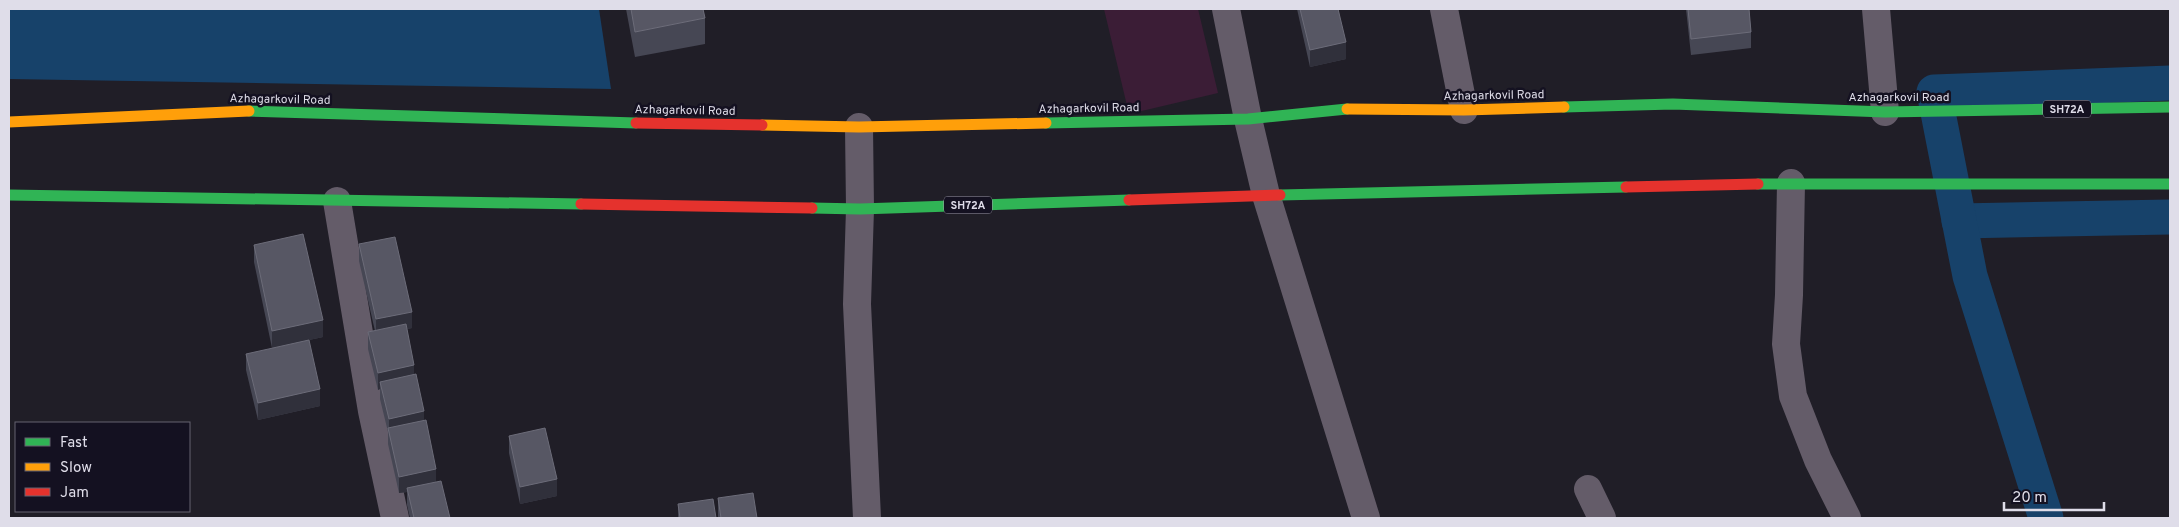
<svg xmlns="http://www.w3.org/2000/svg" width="2179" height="527" font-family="Overpass,sans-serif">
<rect width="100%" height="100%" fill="#201e27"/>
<polygon fill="#3b1d36" points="1104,9 1198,9 1218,93 1129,114"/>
<polygon fill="#17426a" points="9,9 599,9 611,89 9,79"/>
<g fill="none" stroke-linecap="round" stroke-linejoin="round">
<g stroke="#17426a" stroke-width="35">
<polyline points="1959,221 2170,217"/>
<polyline points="2046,518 1970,276 1934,92 2170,83"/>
</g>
<g stroke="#645c69" stroke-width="28">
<polyline points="1226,9 1248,119 1266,195 1366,518"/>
<polyline points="1444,9 1464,110"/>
<polyline points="1876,9 1885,112"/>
<polyline points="859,127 860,209 857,304 867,518"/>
<polyline points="1791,183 1789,295 1786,344 1793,396 1818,460 1847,518"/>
<polyline points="337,201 372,411 395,518"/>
<polyline points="1588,489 1602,518"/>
</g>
<g stroke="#30b455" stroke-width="11">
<polyline points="1564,107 1673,104 1885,112 2170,107"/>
<polyline points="249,111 636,123"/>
<polyline points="1046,123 1248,119 1347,109"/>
<polyline points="1758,184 2170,184"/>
<polyline points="9,195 581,204"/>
<polyline points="1280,195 1626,187"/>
<polyline points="812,208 860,209 1129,200"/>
</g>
<g stroke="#ff9f0a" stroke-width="11">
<polyline points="1347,109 1464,110 1564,107"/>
<polyline points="9,122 249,111"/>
<polyline points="762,125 859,127 1046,123"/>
</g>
<g stroke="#e5322d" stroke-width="11">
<polyline points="636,123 762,125"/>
<polyline points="1626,187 1758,184"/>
<polyline points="1129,200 1280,195"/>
<polyline points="581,204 812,208"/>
</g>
</g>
<g fill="#464754">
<polygon points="626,9 703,9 705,18 705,44 635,57"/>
<polygon points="1297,9 1338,9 1346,59 1310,67"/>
<polygon points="1686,9 1749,9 1751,32 1751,48 1691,55"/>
<polygon points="359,244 412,328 407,329 414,374 436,482 450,518 410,518 407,505 407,492 399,493 388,444 388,432 380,399 380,389 378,390 368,349 368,332 375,331 359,261"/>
<polygon points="254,245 323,337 272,348 254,262"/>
<polygon points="246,354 320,406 258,420 246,370"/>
<polygon points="509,436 557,496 520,504 509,453"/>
<polygon points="718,498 757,518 718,518"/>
<polygon points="678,504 716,518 678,518"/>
</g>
<g fill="#30303b">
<polygon points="1346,42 1346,59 1310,67 1310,50"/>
<polygon points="412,312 412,328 376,336 376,319"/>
<polygon points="323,320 323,337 272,348 272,331"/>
<polygon points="414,365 414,382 380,382 380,389 378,390 378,373"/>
<polygon points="320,389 320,406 258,420 258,403"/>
<polygon points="424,411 424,428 389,431 389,419"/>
<polygon points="436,469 436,486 407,488 407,492 399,493 399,477"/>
<polygon points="557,479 557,496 520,504 520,487"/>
</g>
<g fill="#575764" stroke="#6c6c79">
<polygon points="631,9 703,9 705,18 635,32"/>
<polygon points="1300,9 1338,9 1346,42 1310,50"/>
<polygon points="1688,9 1749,9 1751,32 1691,39"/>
<polygon points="303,234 323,320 272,331 254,245"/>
<polygon points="395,237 412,312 376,319 359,244"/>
<polygon points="406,324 414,365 378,373 368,332"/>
<polygon points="309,340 320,389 258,403 246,354"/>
<polygon points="416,374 424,411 389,419 380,382"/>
<polygon points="426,420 436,469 399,477 388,428"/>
<polygon points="545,428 557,479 520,487 509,436"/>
<polygon points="441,481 450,518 414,518 407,488"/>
<polygon points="753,493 757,518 721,518 718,498"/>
<polygon points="713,499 716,518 680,518 678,504"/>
</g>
<g text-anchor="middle" stroke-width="5" stroke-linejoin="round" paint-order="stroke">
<g fill="#141121" stroke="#a2a0ad" stroke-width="1">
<rect x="2043" y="100.5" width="48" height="17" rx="4"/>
<rect x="944" y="196.5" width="48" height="17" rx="4"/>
</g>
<g font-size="11" font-weight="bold" fill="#dfdde9">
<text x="2067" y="113">SH72A</text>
<text x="968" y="209">SH72A</text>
</g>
<g font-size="12" fill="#dfdde9" stroke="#141121">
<text transform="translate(1494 95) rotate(-1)" y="4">Azhagarkovil Road</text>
<text x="1899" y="101">Azhagarkovil Road</text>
<text transform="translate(280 99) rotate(1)" y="4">Azhagarkovil Road</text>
<text transform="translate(1089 108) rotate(-1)" y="4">Azhagarkovil Road</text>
<text transform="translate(685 110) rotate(1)" y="4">Azhagarkovil Road</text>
</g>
</g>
<rect width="2179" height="527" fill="none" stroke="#dfdde9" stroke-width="20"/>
<rect x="15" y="422" width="175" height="90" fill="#141121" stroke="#656371"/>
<rect x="25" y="438" width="25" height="8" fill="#30b455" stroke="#656371"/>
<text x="60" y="447" font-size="15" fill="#dfdde9">Fast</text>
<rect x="25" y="463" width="25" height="8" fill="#ff9f0a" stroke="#656371"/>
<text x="60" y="472" font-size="15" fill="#dfdde9">Slow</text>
<rect x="25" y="488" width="25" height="8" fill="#e5322d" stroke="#656371"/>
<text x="60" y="497" font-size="15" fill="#dfdde9">Jam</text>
<path d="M2004 502v8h100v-8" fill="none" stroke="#dfdde9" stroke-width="2.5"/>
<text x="2012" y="502" font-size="15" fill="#dfdde9" stroke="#141121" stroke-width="4" paint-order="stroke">20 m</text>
</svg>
